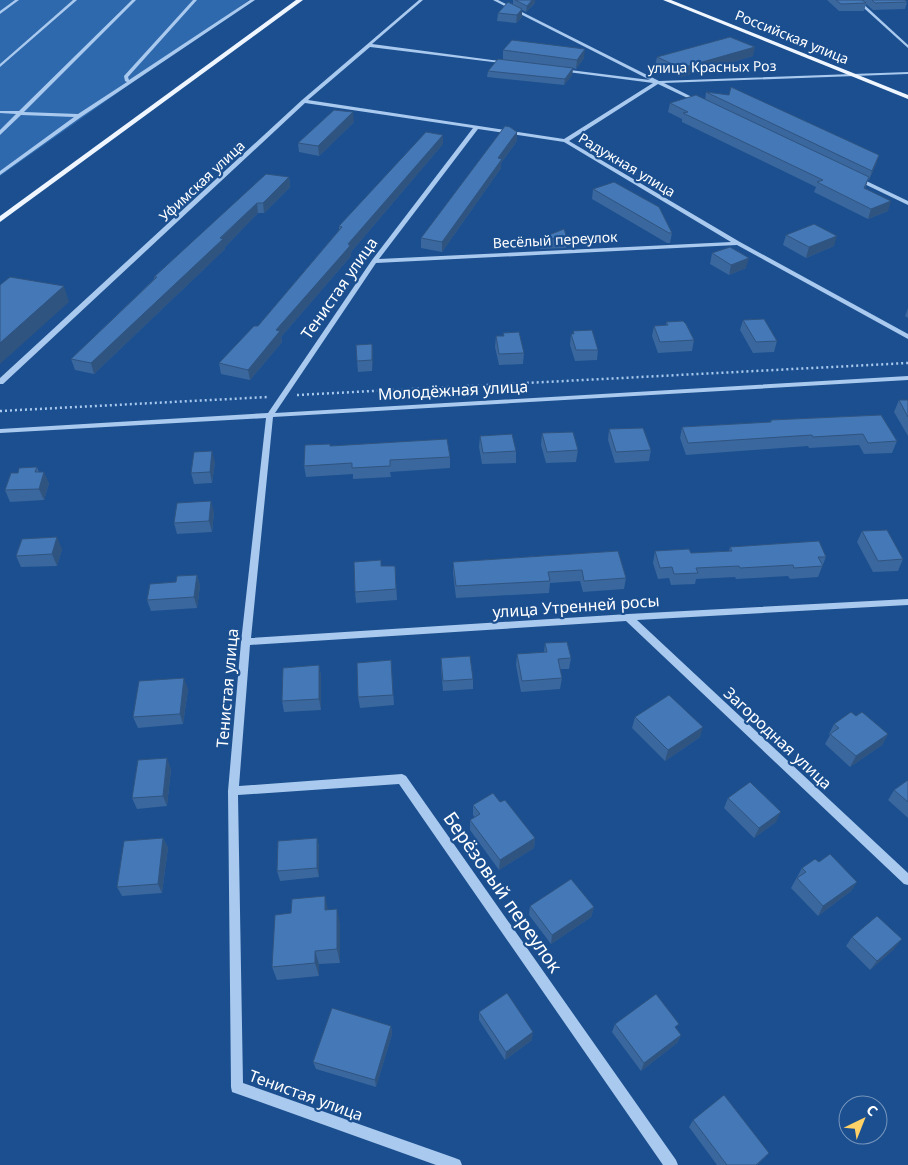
<svg xmlns="http://www.w3.org/2000/svg" width="908" height="1165" font-family="'Noto Sans',sans-serif">
<rect width="100%" height="100%" fill="#1b4f8f"/>
<polygon fill="#2e69ad" points="0,0 249,0 0,176"/>
<g fill="none" stroke-linecap="round" stroke-linejoin="round">
<g stroke="#a9c9ee" stroke-width="2.5" stroke-dasharray="2 3" stroke-linecap="butt">
<polyline points="297,395 908,363"/>
<polyline points="0,411 268,397"/>
</g>
<g fill="#a9c9ee" fill-rule="evenodd">
<polygon points="15,0 19,0 0,14 0,11"/>
<polygon points="73,0 77,0 0,67 0,64"/>
<polygon points="132,0 136,0 24,112 78,114 127,82 125,81 124,76 193,0 197,0 128,77 129,80 250,0 255,0 81,117 0,175 0,171 74,117 21,115 0,135 0,130 16,114 0,113 0,111 19,111"/>
<path d="M419,0H423L372,44L507,62L509,64L370,47L308,100L564,139L653,83L560,71L562,69L650,80L493,0H498L659,81L908,72V74L664,83L700,101V103H698L658,84L569,141L740,242L908,334V339L737,245L376,263L275,413L908,376V380L273,417L251,638L628,614L908,599V605L637,620L908,873V885L904,884L626,621L250,645L239,786L402,774L406,776L676,1160L678,1165H663L399,784L238,795L243,1083L455,1158L460,1160L462,1165H436L232,1092L231,1087L228,791L241,642L266,418L0,433V429L268,413L372,260L473,128L305,103L3,384H0V378L302,100ZM478,129L564,142L731,242L379,259Z"/>
<polygon points="855,0 859,0 908,45 908,48"/>
<polygon points="854,177 858,177 908,201 908,205 854,179"/>
</g>
<g fill="#f0f6ff" fill-rule="evenodd">
<polygon points="296,0 303,0 0,222 0,216"/>
<polygon points="663,0 671,0 908,95 908,99"/>
</g>
</g>
<g fill="#3a679d">
<polygon points="513,0 535,0 535,3 526,12 522,10 522,17 516,23 497,21 498,13 513,4"/>
<polygon points="827,0 905,0 907,2 905,9 873,10 866,4 864,11 839,11"/>
<polygon points="503,50 584,58 576,69 573,68 572,75 564,85 487,77 488,71 503,59"/>
<polygon points="753,56 680,77 655,66 657,57"/>
<polygon points="706,92 879,155 876,164 869,180 868,180 865,189 888,211 868,219 814,192 816,187 682,122 682,119 668,112 670,103 705,100"/>
<polygon points="354,122 319,156 299,152 298,143"/>
<polygon points="517,141 501,163 501,168 442,252 421,248 421,238"/>
<polygon points="443,144 351,252 351,255 350,257 281,337 282,342 250,380 221,374 219,363 258,326 339,230 339,226"/>
<polygon points="289,177 290,187 264,213 258,213 225,247 225,249 94,374 75,370 71,359 154,279 154,277"/>
<polygon points="593,189 672,233 670,243 667,243 592,199"/>
<polygon points="786,235 834,246 806,258 783,245"/>
<polygon points="541,238 567,238 566,248 540,249"/>
<polygon points="712,253 746,268 729,275 710,264"/>
<polygon points="908,308 908,318 905,316"/>
<polygon points="743,320 777,341 774,352 753,353 740,330"/>
<polygon points="666,322 694,340 692,351 658,353 652,336 654,326 666,325"/>
<polygon points="573,331 598,350 597,360 575,361 570,345 571,334 573,334"/>
<polygon points="503,333 524,353 523,364 499,365 495,347 496,336 503,336"/>
<polygon points="372,344 373,355 372,371 358,372 357,361"/>
<polygon points="899,400 908,400 908,436 894,412"/>
<polygon points="881,415 897,441 892,453 864,454 859,445 809,448 808,446 686,455 680,438 682,427 770,422 771,420"/>
<polygon points="609,429 651,450 649,461 615,463 608,440"/>
<polygon points="542,433 578,450 576,462 546,463 541,445"/>
<polygon points="480,436 516,451 516,463 482,464 479,447"/>
<polygon points="330,446 450,457 450,468 390,472 391,477 353,479 353,474 306,477 304,466"/>
<polygon points="215,462 212,483 194,484 191,473"/>
<polygon points="37,467 39,472 49,483 44,500 10,502 5,490 18,473"/>
<polygon points="214,512 212,532 177,534 174,523"/>
<polygon points="862,531 903,559 898,571 873,572 857,542"/>
<polygon points="730,547 826,557 818,577 790,579 788,576 736,579 735,577 696,579 695,584 671,585 669,578 658,579 653,563 655,551 691,553 729,551"/>
<polygon points="62,549 57,566 21,567 16,556"/>
<polygon points="618,551 626,578 624,589 583,592 580,581 550,583 549,593 456,598 453,573 453,562"/>
<polygon points="381,566 395,566 397,600 356,603 355,592"/>
<polygon points="197,575 200,586 197,608 151,611 147,600 176,582"/>
<polygon points="545,643 571,658 569,669 560,669 562,678 560,689 521,692 516,665 517,654 544,652"/>
<polygon points="441,658 473,679 473,689 443,691 441,669"/>
<polygon points="391,660 394,705 360,708 358,697"/>
<polygon points="319,665 321,676 321,710 284,712 282,701"/>
<polygon points="188,689 183,724 138,728 133,717"/>
<polygon points="856,716 888,734 882,745 850,767 825,744 830,735 829,734 834,724"/>
<polygon points="635,717 700,737 665,761 632,728"/>
<polygon points="171,769 167,806 137,809 132,798"/>
<polygon points="908,780 908,818 888,800 894,790"/>
<polygon points="728,798 776,822 754,838 724,808"/>
<polygon points="500,802 535,838 534,848 499,870 470,830 470,820 475,818 473,815 473,805"/>
<polygon points="163,838 168,848 162,893 122,896 117,887"/>
<polygon points="317,838 319,847 319,877 280,881 277,871"/>
<polygon points="819,862 857,882 851,891 818,916 791,888 802,868"/>
<polygon points="530,906 594,907 591,917 551,944 529,915"/>
<polygon points="328,910 340,923 340,963 319,964 319,976 277,980 272,967"/>
<polygon points="852,937 894,949 870,970 846,946"/>
<polygon points="479,1012 532,1040 505,1060 479,1020"/>
<polygon points="615,1024 677,1029 681,1035 677,1043 641,1071 612,1032"/>
<polygon points="391,1026 392,1034 376,1087 316,1069 313,1062"/>
<polygon points="693,1120 769,1153 757,1165 717,1165 689,1127"/>
</g>
<g fill="#305480">
<polygon points="532,0 535,0 535,3 526,12 527,6"/>
<polygon points="522,9 522,17 516,23 517,15"/>
<polygon points="755,47 753,56 680,77 681,68"/>
<polygon points="585,49 584,58 576,69 577,60"/>
<polygon points="573,68 572,75 564,85 565,79"/>
<polygon points="353,112 354,122 319,156 318,146"/>
<polygon points="517,132 517,141 501,163 501,168 442,252 442,242 498,158"/>
<polygon points="443,135 443,144 351,252 351,255 350,257 281,337 282,342 250,380 248,370 276,330 348,244"/>
<polygon points="879,155 876,164 869,180 872,171"/>
<polygon points="289,177 290,187 264,213 263,203"/>
<polygon points="891,201 888,211 868,219 871,209"/>
<polygon points="257,203 258,213 225,247 225,249 94,374 91,363"/>
<polygon points="837,236 834,246 806,258 809,247"/>
<polygon points="749,258 746,268 729,275 731,265"/>
<polygon points="64,286 69,302 0,364 0,343"/>
<polygon points="372,344 373,355 372,371"/>
<polygon points="212,451 215,462 212,483 210,472"/>
<polygon points="44,472 49,483 44,500 39,489"/>
<polygon points="211,501 214,512 212,532 209,521"/>
<polygon points="57,537 62,549 57,566 52,554"/>
<polygon points="197,575 200,586 197,608 194,597"/>
<polygon points="319,665 321,676 321,710 319,699"/>
<polygon points="184,678 188,689 183,724 180,714"/>
<polygon points="703,727 700,737 665,761 668,750"/>
<polygon points="888,734 882,745 850,767 856,756"/>
<polygon points="167,758 171,769 167,806 163,796"/>
<polygon points="781,812 776,822 754,838 759,828"/>
<polygon points="163,838 168,848 162,893 158,884"/>
<polygon points="317,838 319,847 319,877 317,868"/>
<polygon points="535,838 534,848 499,870 500,860"/>
<polygon points="857,882 851,891 818,916 823,906"/>
<polygon points="325,896 328,910 325,910"/>
<polygon points="594,907 591,917 551,944 552,935"/>
<polygon points="337,909 340,923 340,963 337,949"/>
<polygon points="902,939 894,949 870,970 877,961"/>
<polygon points="315,951 319,964 319,976 315,963"/>
<polygon points="391,1026 392,1034 376,1087 375,1080"/>
<polygon points="533,1032 532,1040 505,1060 506,1052"/>
<polygon points="681,1035 677,1043 641,1071 644,1063"/>
</g>
<g fill="#4478b7" stroke="#305480">
<polygon points="515,0 532,0 527,6"/>
<polygon points="836,0 862,0 866,3 841,4"/>
<polygon points="872,0 905,0 907,2 875,3"/>
<polygon points="508,2 522,9 517,15 498,13"/>
<polygon points="730,37 755,47 681,68 657,57"/>
<polygon points="512,40 585,49 577,60 503,50"/>
<polygon points="498,59 573,68 565,79 488,71"/>
<polygon points="731,87 879,155 872,171 706,92 729,95"/>
<polygon points="696,95 869,177 864,188 891,201 871,209 817,182 823,180 683,113 688,112 670,103"/>
<polygon points="334,110 353,112 318,146 298,143"/>
<polygon points="505,126 510,127 517,132 498,158 502,159 442,242 421,238"/>
<polygon points="426,132 443,135 348,244 350,245 349,247 276,330 280,331 248,370 219,363 254,326 258,326 342,227 339,226"/>
<polygon points="266,174 289,177 263,203 257,203 220,238 223,239 91,363 71,359 157,277 154,277"/>
<polygon points="614,182 659,207 672,233 669,233 593,189"/>
<polygon points="814,224 837,236 809,247 786,235"/>
<polygon points="564,229 567,238 541,239 541,238"/>
<polygon points="730,247 749,258 731,265 712,253"/>
<polygon points="10,277 64,286 0,343 0,285"/>
<polygon points="764,319 777,341 756,342 743,320"/>
<polygon points="683,321 686,324 694,340 660,342 654,326 668,325 666,322"/>
<polygon points="592,330 598,350 576,350 571,334 574,334 573,331"/>
<polygon points="519,332 524,353 499,354 496,336 504,336 503,333"/>
<polygon points="372,344 372,360 357,361 356,345"/>
<polygon points="899,400 908,400 908,417"/>
<polygon points="881,415 897,441 868,443 863,434 813,437 812,435 688,443 682,427 771,422 771,420"/>
<polygon points="643,428 651,450 616,452 609,429"/>
<polygon points="573,432 578,450 547,452 542,433"/>
<polygon points="512,434 516,451 483,453 480,436"/>
<polygon points="447,439 450,457 390,460 390,466 352,468 352,463 304,466 305,445 330,444 330,446"/>
<polygon points="212,451 210,472 191,473 194,452"/>
<polygon points="37,467 35,472 44,472 39,489 5,490 11,473 18,473 19,468"/>
<polygon points="211,501 209,521 174,523 177,503"/>
<polygon points="887,530 903,559 878,561 862,531"/>
<polygon points="57,537 52,554 16,556 22,539"/>
<polygon points="819,541 826,557 818,557 823,566 794,568 793,565 740,568 739,566 696,568 698,573 674,574 672,567 660,568 655,551 689,549 691,553 732,551 730,547"/>
<polygon points="618,551 626,578 584,581 582,570 548,572 550,581 456,586 453,562"/>
<polygon points="381,560 381,566 395,566 396,589 355,592 354,562"/>
<polygon points="197,575 194,597 147,600 150,584 176,582 177,576"/>
<polygon points="567,642 571,658 558,659 562,678 522,681 517,654 547,652 545,643"/>
<polygon points="470,656 473,679 443,681 441,658"/>
<polygon points="391,660 393,695 358,697 357,663"/>
<polygon points="319,665 319,699 282,701 283,668"/>
<polygon points="184,678 180,714 133,717 139,681"/>
<polygon points="669,695 703,727 668,750 635,717"/>
<polygon points="851,712 856,716 862,712 888,734 856,756 830,734 839,728 834,724"/>
<polygon points="167,758 163,796 132,798 138,760"/>
<polygon points="908,780 908,802 894,790"/>
<polygon points="750,782 781,812 759,828 728,798"/>
<polygon points="493,793 500,802 505,800 535,838 500,860 470,820 480,814 473,805"/>
<polygon points="163,838 158,884 117,887 124,841"/>
<polygon points="317,838 317,868 277,871 278,841"/>
<polygon points="830,854 857,882 823,906 797,878 806,872 802,868 815,859 819,862"/>
<polygon points="571,879 594,907 552,935 530,906"/>
<polygon points="325,896 325,910 337,909 337,949 315,951 315,963 272,967 275,915 291,913 292,899"/>
<polygon points="877,916 902,939 877,961 852,937"/>
<polygon points="507,993 533,1032 506,1052 479,1012"/>
<polygon points="656,994 679,1024 675,1027 681,1035 644,1063 615,1024"/>
<polygon points="332,1008 391,1026 375,1080 313,1062"/>
<polygon points="724,1095 769,1153 756,1165 727,1165 693,1120"/>
</g>
<g text-anchor="middle" stroke-width="4.5" stroke-linejoin="round" paint-order="stroke">
<g font-size="14" fill="#fff" stroke="#1b4f8f">
<text transform="translate(792 37) rotate(22)" y="5">Российская улица</text>
<text transform="translate(712 67) rotate(-1)" y="5">улица Красных Роз</text>
<text transform="translate(627 165) rotate(31)" y="5">Радужная улица</text>
<text transform="translate(202 181) rotate(-43)" y="5">Уфимская улица</text>
<text transform="translate(555 240) rotate(-3)" y="5">Весёлый переулок</text>
</g>
<g font-size="16" fill="#fff" stroke="#1b4f8f">
<text transform="translate(339 288) rotate(-55)" y="6">Тенистая улица</text>
<text transform="translate(453 390) rotate(-3)" y="6">Молодёжная улица</text>
<text transform="translate(576 606) rotate(-4)" y="6">улица Утренней росы</text>
<text transform="translate(227 688) rotate(-85)" y="6">Тенистая улица</text>
<text transform="translate(778 738) rotate(43)" y="6">Загородная улица</text>
<text transform="translate(306 1095) rotate(20)" y="6">Тенистая улица</text>
</g>
<g font-size="19" fill="#fff" stroke="#1b4f8f">
<text transform="translate(503 892) rotate(55)" y="7">Берёзовый переулок</text>
</g>
</g>
<g transform="translate(863 1120) rotate(43)"><circle r="24" fill="#1b4f8f" stroke="#7695bc"/>
<path d="M0-4L9 19L0 12L-9 19Z" fill="#ffd166"/>
<text y="-8" font-size="14" font-weight="bold" text-anchor="middle" fill="#ffffff">С</text>
</g>
</svg>
